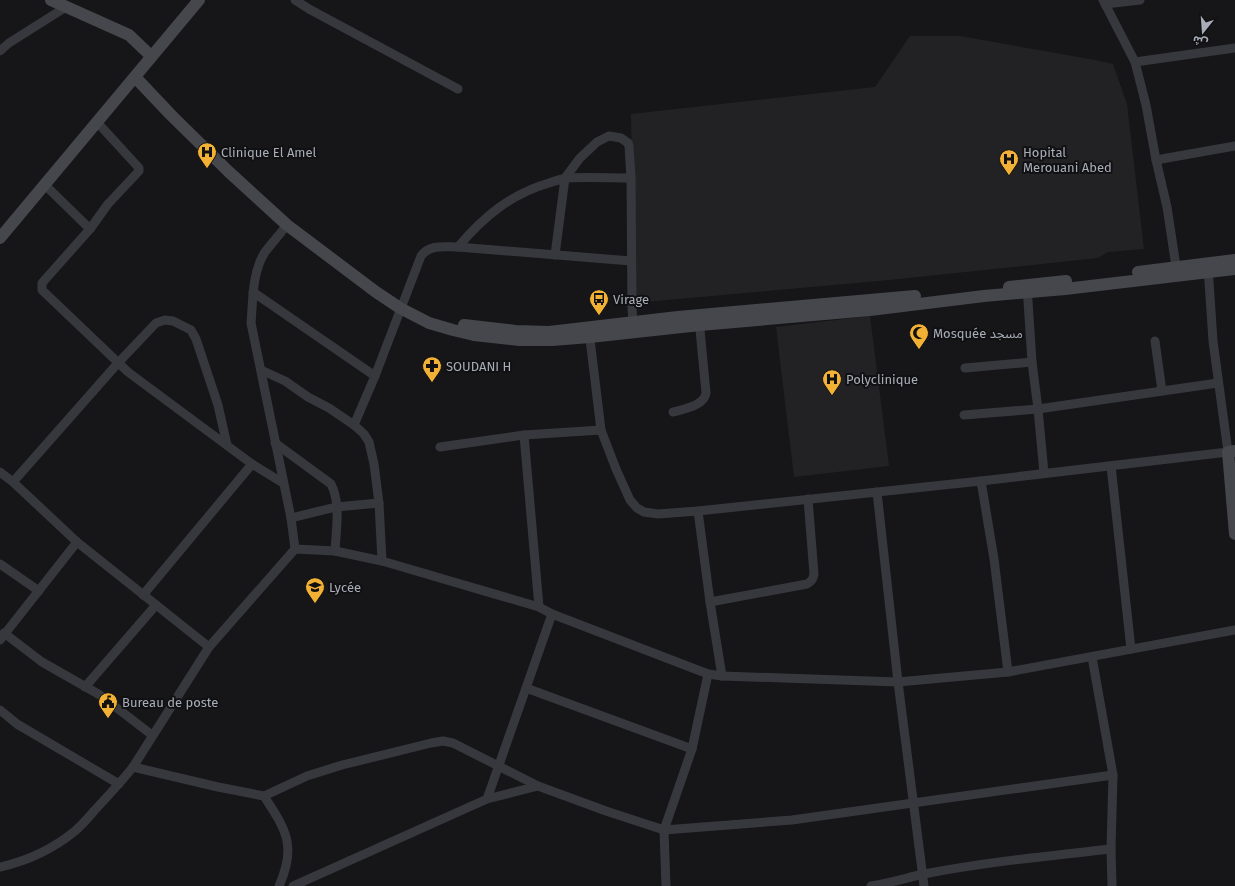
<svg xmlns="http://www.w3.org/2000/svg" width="1235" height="886" font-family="'Fira Sans','Noto Sans Arabic',sans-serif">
<rect width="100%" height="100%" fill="#161618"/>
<g fill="#222225">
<polygon points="910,36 960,36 1095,60 1113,64 1127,104 1144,249 1108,252 1098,258 889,280 634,303 631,114 875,87"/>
<polygon points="870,316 889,466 794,477 776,327"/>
</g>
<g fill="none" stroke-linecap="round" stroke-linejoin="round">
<g stroke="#37383d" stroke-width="9">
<polyline points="295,0 309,9 458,89"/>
<polyline points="1103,0 1135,62 1146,105 1156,160 1167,207 1177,273"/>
<polyline points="1105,4 1140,0"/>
<polyline points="0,51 9,43 66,7"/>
<polyline points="1135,62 1235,48"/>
<polyline points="97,122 139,168 139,171 108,204 90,229 42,283 42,290 128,372 252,464 283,483"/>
<polyline points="1156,160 1235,146"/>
<polyline points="45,185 90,229"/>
<path d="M458,247C483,217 511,194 549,183C555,181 561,179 567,178C588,177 610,178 631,178"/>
<polyline points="555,255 565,178 580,158 597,142 609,136 621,138 628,143 629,146 631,178 632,308 633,323"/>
<polyline points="1027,286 1032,362 1038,409 1044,473"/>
<polyline points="253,292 375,376"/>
<polyline points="589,331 601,430 616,469 630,500 637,508 644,512 658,514 698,511 981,481 1228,452 1213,341 1208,267"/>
<polyline points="1155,341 1162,391"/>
<polyline points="965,368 1032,362"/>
<polyline points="261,370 285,381 308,397 329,408 354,425 364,434 369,442 374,464 379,503 382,561"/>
<path d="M673,412C684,409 704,406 706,393L699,319"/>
<polyline points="964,415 1038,409 1218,383"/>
<path d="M354,425L375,376L421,256C430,244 444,247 458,247L631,261"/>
<path d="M275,443L331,484C341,503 336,530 335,551"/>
<polyline points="440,447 524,435"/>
<polyline points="1111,466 1131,649"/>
<polyline points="0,472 13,482 77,542 209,647"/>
<polyline points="981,481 994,559 1008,672"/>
<polyline points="13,482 118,363 156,323 165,320 173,321 191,330 196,339 218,405 227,445"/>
<polyline points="877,492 898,682 924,886"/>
<polyline points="698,511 710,602 722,676"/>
<polyline points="291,518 336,507 379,503"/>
<polyline points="295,549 335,551 382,561 539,607 552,614 708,674 722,676 898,682 1008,672 1235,630"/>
<polyline points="0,564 39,591"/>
<polyline points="143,595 252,464"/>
<path d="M710,602L807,584C812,581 813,579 814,574L808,499"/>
<polyline points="539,607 524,435 601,430"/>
<polyline points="4,633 42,662 100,695 152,735"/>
<polyline points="0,640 77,542"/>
<polyline points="1092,657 1113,775 1111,849 1112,886"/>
<polyline points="85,687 156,605"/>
<polyline points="526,688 692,749"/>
<polyline points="0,710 17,724 119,784"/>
<polyline points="264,796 307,776 342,765 431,743 443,741 453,743 538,786 606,811 664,830 792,820 1113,775"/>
<polyline points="487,799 538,786"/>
<path d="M0,867C27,861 53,849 75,831C82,825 88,818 94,811C107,797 121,782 133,767"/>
<path d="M279,886C297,846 286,830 264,796L218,787L133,767L209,647L295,549L291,518L251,323C253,300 252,272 265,252C272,243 280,234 287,225"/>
<polyline points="293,886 487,799 552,614"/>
<polyline points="666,886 664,830 692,749 708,674"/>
<path d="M871,886C889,883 906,878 924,874C986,862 1048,856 1111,849"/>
</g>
<g stroke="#45474d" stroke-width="12">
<polyline points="51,0 129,35 151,56"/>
<polyline points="135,77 171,115 229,172 287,225 376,292 400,308 429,323 453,330 474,335 519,340 552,340 590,337 700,325 870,310 984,296 1065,289 1235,269"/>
<polyline points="0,238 199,0"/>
<polyline points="1138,272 1235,260"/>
<polyline points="1009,287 1066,281"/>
<polyline points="464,325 516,331 549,332 678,317 915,296"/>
<polyline points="1235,451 1228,452 1235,534"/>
</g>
</g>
<defs>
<g id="hospital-pin" transform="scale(1)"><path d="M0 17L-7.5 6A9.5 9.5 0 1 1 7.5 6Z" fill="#f2b134" stroke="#111113"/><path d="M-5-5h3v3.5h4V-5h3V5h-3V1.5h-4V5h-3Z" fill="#111"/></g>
<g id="bus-pin" transform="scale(1)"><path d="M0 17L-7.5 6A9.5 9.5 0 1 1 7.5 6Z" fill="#f2b134" stroke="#111113"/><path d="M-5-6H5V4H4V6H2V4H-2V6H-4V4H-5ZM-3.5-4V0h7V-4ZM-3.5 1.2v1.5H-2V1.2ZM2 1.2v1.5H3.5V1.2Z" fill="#111"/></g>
<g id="mosque-pin" transform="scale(1)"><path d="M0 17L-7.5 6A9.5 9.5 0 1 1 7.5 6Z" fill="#f2b134" stroke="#111113"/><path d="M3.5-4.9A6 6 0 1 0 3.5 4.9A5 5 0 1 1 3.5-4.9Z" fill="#111"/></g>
<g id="pharmacy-pin" transform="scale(1)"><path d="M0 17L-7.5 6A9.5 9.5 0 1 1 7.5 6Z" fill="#f2b134" stroke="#111113"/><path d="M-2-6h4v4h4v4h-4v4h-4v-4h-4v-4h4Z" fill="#111"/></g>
<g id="school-pin" transform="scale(1)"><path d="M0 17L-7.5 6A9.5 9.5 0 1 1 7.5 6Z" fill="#f2b134" stroke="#111113"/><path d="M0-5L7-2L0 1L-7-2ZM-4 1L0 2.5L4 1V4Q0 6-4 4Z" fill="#111"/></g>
<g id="civic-pin" transform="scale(1)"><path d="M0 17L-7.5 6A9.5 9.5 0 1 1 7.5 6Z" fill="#f2b134" stroke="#111113"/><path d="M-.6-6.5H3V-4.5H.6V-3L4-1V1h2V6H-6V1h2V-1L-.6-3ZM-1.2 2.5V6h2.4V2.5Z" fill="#111"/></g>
</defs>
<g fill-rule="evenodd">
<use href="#hospital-pin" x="207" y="152"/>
<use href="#hospital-pin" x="1009" y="159"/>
<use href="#bus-pin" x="599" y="299"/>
<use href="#mosque-pin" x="919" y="333"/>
<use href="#pharmacy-pin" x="432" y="366"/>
<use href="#hospital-pin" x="832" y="379"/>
<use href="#school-pin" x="315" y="587"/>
<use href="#civic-pin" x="108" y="702"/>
</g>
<g text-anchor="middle" stroke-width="4" stroke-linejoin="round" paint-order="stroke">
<g font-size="13" fill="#a8adb8" stroke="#111113" text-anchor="start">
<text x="221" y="157">Clinique El Amel</text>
<text x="1023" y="157">Hopital<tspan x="1023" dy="15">Merouani Abed</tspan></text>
<text x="613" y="304">Virage</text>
<text x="933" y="338">Mosquée مسجد</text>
<text x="446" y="371">SOUDANI H</text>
<text x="846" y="384">Polyclinique</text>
<text x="329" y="592">Lycée</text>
<text x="122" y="707">Bureau de poste</text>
</g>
</g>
<g transform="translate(1203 32) rotate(197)" stroke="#111113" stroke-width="3" paint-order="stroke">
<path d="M0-3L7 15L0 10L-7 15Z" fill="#a8adb8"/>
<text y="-6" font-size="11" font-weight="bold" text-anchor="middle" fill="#a8adb8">ش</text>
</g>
</svg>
